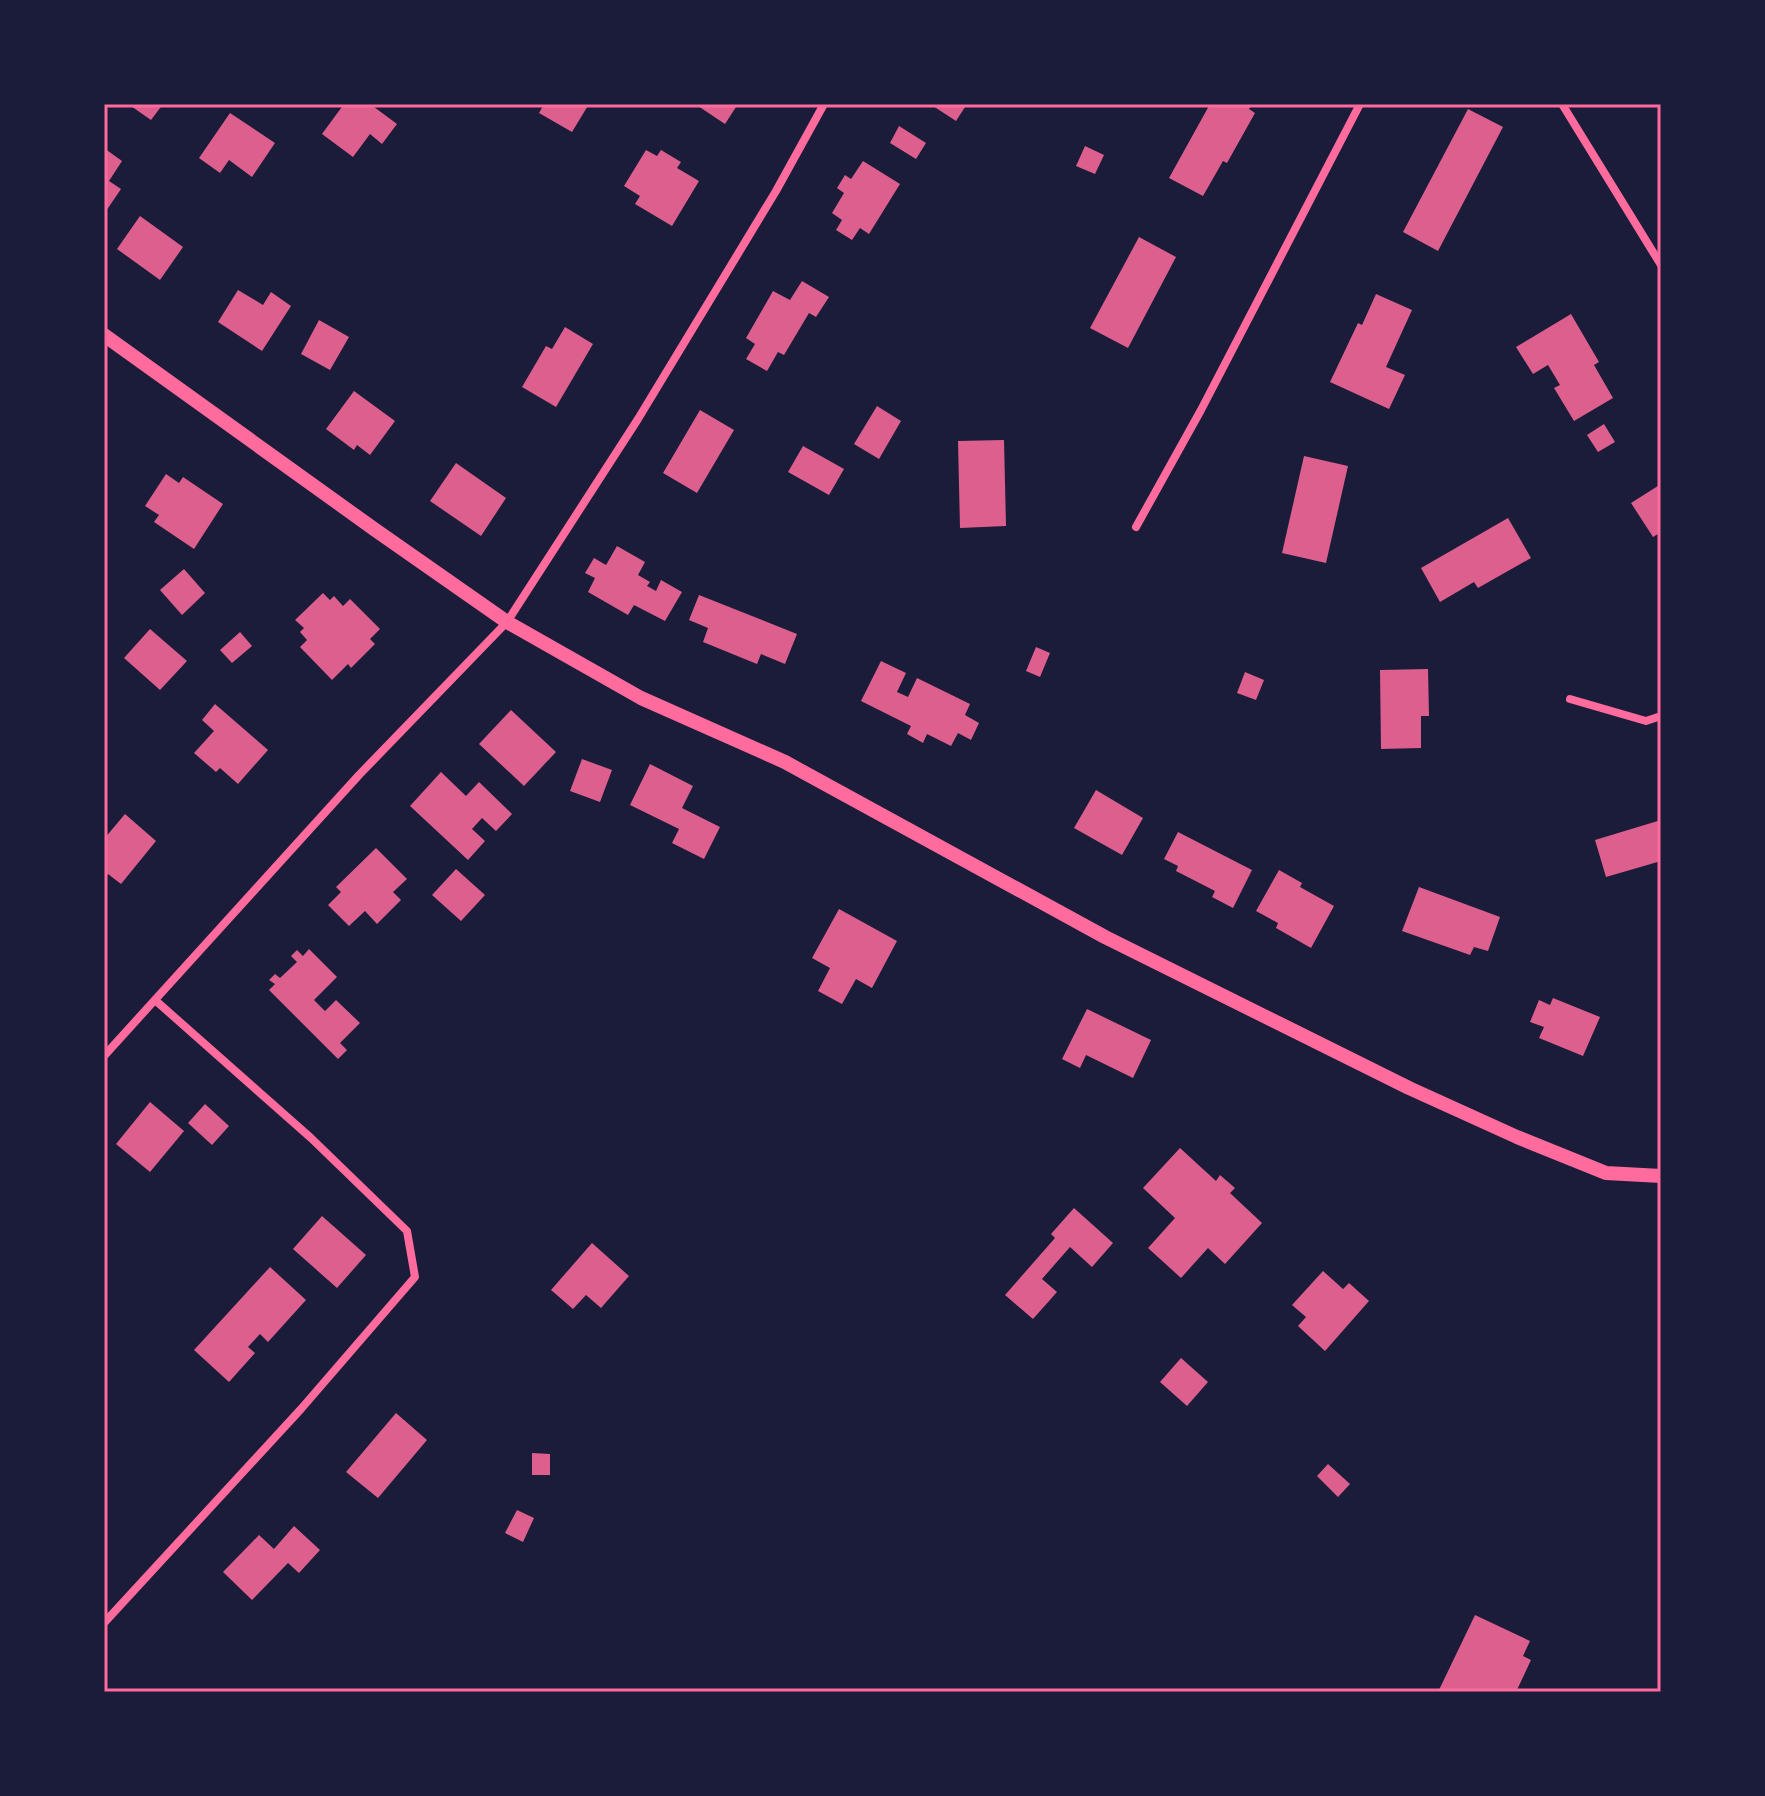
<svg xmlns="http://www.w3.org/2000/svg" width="1765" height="1796" font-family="'Roboto Condensed',sans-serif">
<rect width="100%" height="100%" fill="#1b1b3a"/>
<g fill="#dd5f8e">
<polygon points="128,104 163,104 151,120"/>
<polygon points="344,104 370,104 397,124 382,144 370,134 353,157 322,134"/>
<polygon points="544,104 589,104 572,132 539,113"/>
<polygon points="695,104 738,104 725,124"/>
<polygon points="930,104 967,104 956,121"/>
<polygon points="1210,104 1252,104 1249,109 1255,113 1227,163 1223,161 1203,196 1169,178"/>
<polygon points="1468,109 1503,127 1438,251 1403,232"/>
<polygon points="230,113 275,143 252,177 229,160 220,173 199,158"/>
<polygon points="899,126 926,143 916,159 890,143"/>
<polygon points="1085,146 1104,155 1095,174 1076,166"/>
<polygon points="104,148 122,161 109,181 121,189 104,214"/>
<polygon points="646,150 657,156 661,150 681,162 677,168 699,181 672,226 635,204 640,196 624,186"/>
<polygon points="863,161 900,184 869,234 860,228 852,240 836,230 842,220 832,213 844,193 837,188 845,175 851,179"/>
<polygon points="140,216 183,247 160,280 117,249"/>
<polygon points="1139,237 1176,257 1128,348 1090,328"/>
<polygon points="802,281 829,297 816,317 809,313 784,355 778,352 767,371 746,359 755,344 746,338 773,291 790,300"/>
<polygon points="238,290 263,305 271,292 291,306 262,351 218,322"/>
<polygon points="1376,294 1412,310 1386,367 1405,375 1389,409 1330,382 1358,323 1362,325"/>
<polygon points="1571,314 1599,362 1594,365 1613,398 1574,421 1554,388 1560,385 1548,365 1533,374 1516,347"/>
<polygon points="319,320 349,337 330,370 301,354"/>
<polygon points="565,327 593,344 556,407 522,387 546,346 552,349"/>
<polygon points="354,391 395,421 370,455 357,445 354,450 326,429"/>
<polygon points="877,406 901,421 879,459 854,444"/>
<polygon points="700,410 734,430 697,493 663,473"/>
<polygon points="1604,424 1615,442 1598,452 1587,435"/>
<polygon points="1004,440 1006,526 960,528 958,441"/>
<polygon points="803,446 844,469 829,495 788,472"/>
<polygon points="1304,456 1348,466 1326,563 1282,553"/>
<polygon points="456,463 506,498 481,536 430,501"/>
<polygon points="166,474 179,483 183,477 223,504 194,549 154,522 159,515 145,506"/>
<polygon points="1661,484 1661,538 1658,534 1653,537 1631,503"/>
<polygon points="1508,518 1531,558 1478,588 1474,582 1440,602 1421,568"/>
<polygon points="617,546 645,562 638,575 650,582 647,586 656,591 661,580 682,592 665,621 634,605 628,615 588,592 595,578 585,573 594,558 606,565"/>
<polygon points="184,569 205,593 182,615 160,590"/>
<polygon points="323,593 330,600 334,596 343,606 350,599 380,629 370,639 375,644 351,668 348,664 332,680 300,647 307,640 300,632 304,628 295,620"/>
<polygon points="699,595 797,634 785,664 761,654 757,664 703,642 708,628 689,620"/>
<polygon points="150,629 187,661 160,690 124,658"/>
<polygon points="240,632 252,646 232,663 220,650"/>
<polygon points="1036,647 1050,653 1040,677 1026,671"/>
<polygon points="881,661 906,673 897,692 908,697 917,678 970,704 965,715 979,723 971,740 958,733 951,746 927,734 923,743 907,734 911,726 861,701"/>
<polygon points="1428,669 1429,716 1421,716 1421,748 1381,749 1380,670"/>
<polygon points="1245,672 1264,680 1256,700 1237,693"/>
<polygon points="215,704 268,750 238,784 220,768 216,772 194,753 214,731 202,720"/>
<polygon points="511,710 556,752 524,786 479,744"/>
<polygon points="582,759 612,770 600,802 570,791"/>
<polygon points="650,764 693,786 682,808 720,827 704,859 672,843 679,829 630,805"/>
<polygon points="441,772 466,796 479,782 512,814 496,831 482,818 472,829 485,841 468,860 410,806"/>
<polygon points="1096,790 1143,818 1122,855 1074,828"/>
<polygon points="125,814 156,841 121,884 108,874 104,879 104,839"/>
<polygon points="1661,820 1661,861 1606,877 1595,840"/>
<polygon points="1178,832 1252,870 1233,908 1212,897 1215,891 1176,871 1178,866 1164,859"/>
<polygon points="376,848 407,879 393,892 401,900 377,924 365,911 349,926 328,905 341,892 336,887"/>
<polygon points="456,869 485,895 461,921 432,895"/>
<polygon points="1279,870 1302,883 1300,887 1334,906 1311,948 1276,928 1278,923 1256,911"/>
<polygon points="1419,887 1500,917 1488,951 1474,947 1470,955 1402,931"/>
<polygon points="839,909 897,941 872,988 856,979 842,1004 818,991 830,968 812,958"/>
<polygon points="309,949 337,977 314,1000 325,1011 336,1000 360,1023 340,1043 347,1050 338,1059 269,990 275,984 269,980 275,974 280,978 297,962 291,956 297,950 303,956"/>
<polygon points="1553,998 1600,1017 1583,1056 1539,1038 1544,1027 1530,1022 1539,1000 1550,1005"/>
<polygon points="1087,1009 1151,1040 1133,1078 1086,1055 1080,1068 1062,1059"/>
<polygon points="150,1102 184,1131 150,1172 116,1144"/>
<polygon points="205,1104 229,1126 212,1145 188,1123"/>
<polygon points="1180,1148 1216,1181 1220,1175 1235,1188 1230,1193 1262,1223 1225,1264 1208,1248 1181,1278 1148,1248 1175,1218 1143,1188"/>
<polygon points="1074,1208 1113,1243 1092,1267 1070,1247 1042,1279 1057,1292 1033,1319 1005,1295 1055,1238 1051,1234"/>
<polygon points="322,1216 366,1255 337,1288 293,1249"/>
<polygon points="592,1243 629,1276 601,1308 586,1295 573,1309 551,1290"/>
<polygon points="270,1267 306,1300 268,1342 260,1334 248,1347 255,1353 229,1382 194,1350"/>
<polygon points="1323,1271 1343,1289 1349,1283 1369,1301 1325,1351 1298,1326 1306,1317 1292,1305"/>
<polygon points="1181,1358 1208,1382 1187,1406 1160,1382"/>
<polygon points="396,1413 427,1440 378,1498 346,1472"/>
<polygon points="532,1453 550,1454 550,1475 532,1475"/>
<polygon points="1328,1464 1350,1484 1338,1497 1317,1476"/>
<polygon points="517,1510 534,1518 523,1542 505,1533"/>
<polygon points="294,1526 320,1550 299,1573 288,1563 252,1600 223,1572 259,1535 274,1549"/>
<polygon points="1475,1615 1530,1641 1523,1656 1531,1660 1516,1692 1438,1692"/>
</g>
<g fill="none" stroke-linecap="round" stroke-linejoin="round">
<g stroke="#ff6b9d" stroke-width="8">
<polyline points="1562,104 1661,265"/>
<polyline points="1136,527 1201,410 1360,104"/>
<polyline points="1570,699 1646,721 1661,716"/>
<polyline points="104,1056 359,775 507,622 638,419 776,191 824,104"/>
<polyline points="104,1623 301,1409 415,1277 407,1231 311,1138 155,1000"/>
</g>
<polyline stroke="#ff6b9d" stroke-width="14" points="104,335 374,529 507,622 641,698 785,762 1105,937 1409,1088 1517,1137 1606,1173 1661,1176"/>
</g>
<rect width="1765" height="1796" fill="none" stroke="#1b1b3a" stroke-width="212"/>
<rect x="106" y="106" width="1553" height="1584" fill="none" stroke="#ff6b9d" stroke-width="3"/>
</svg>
